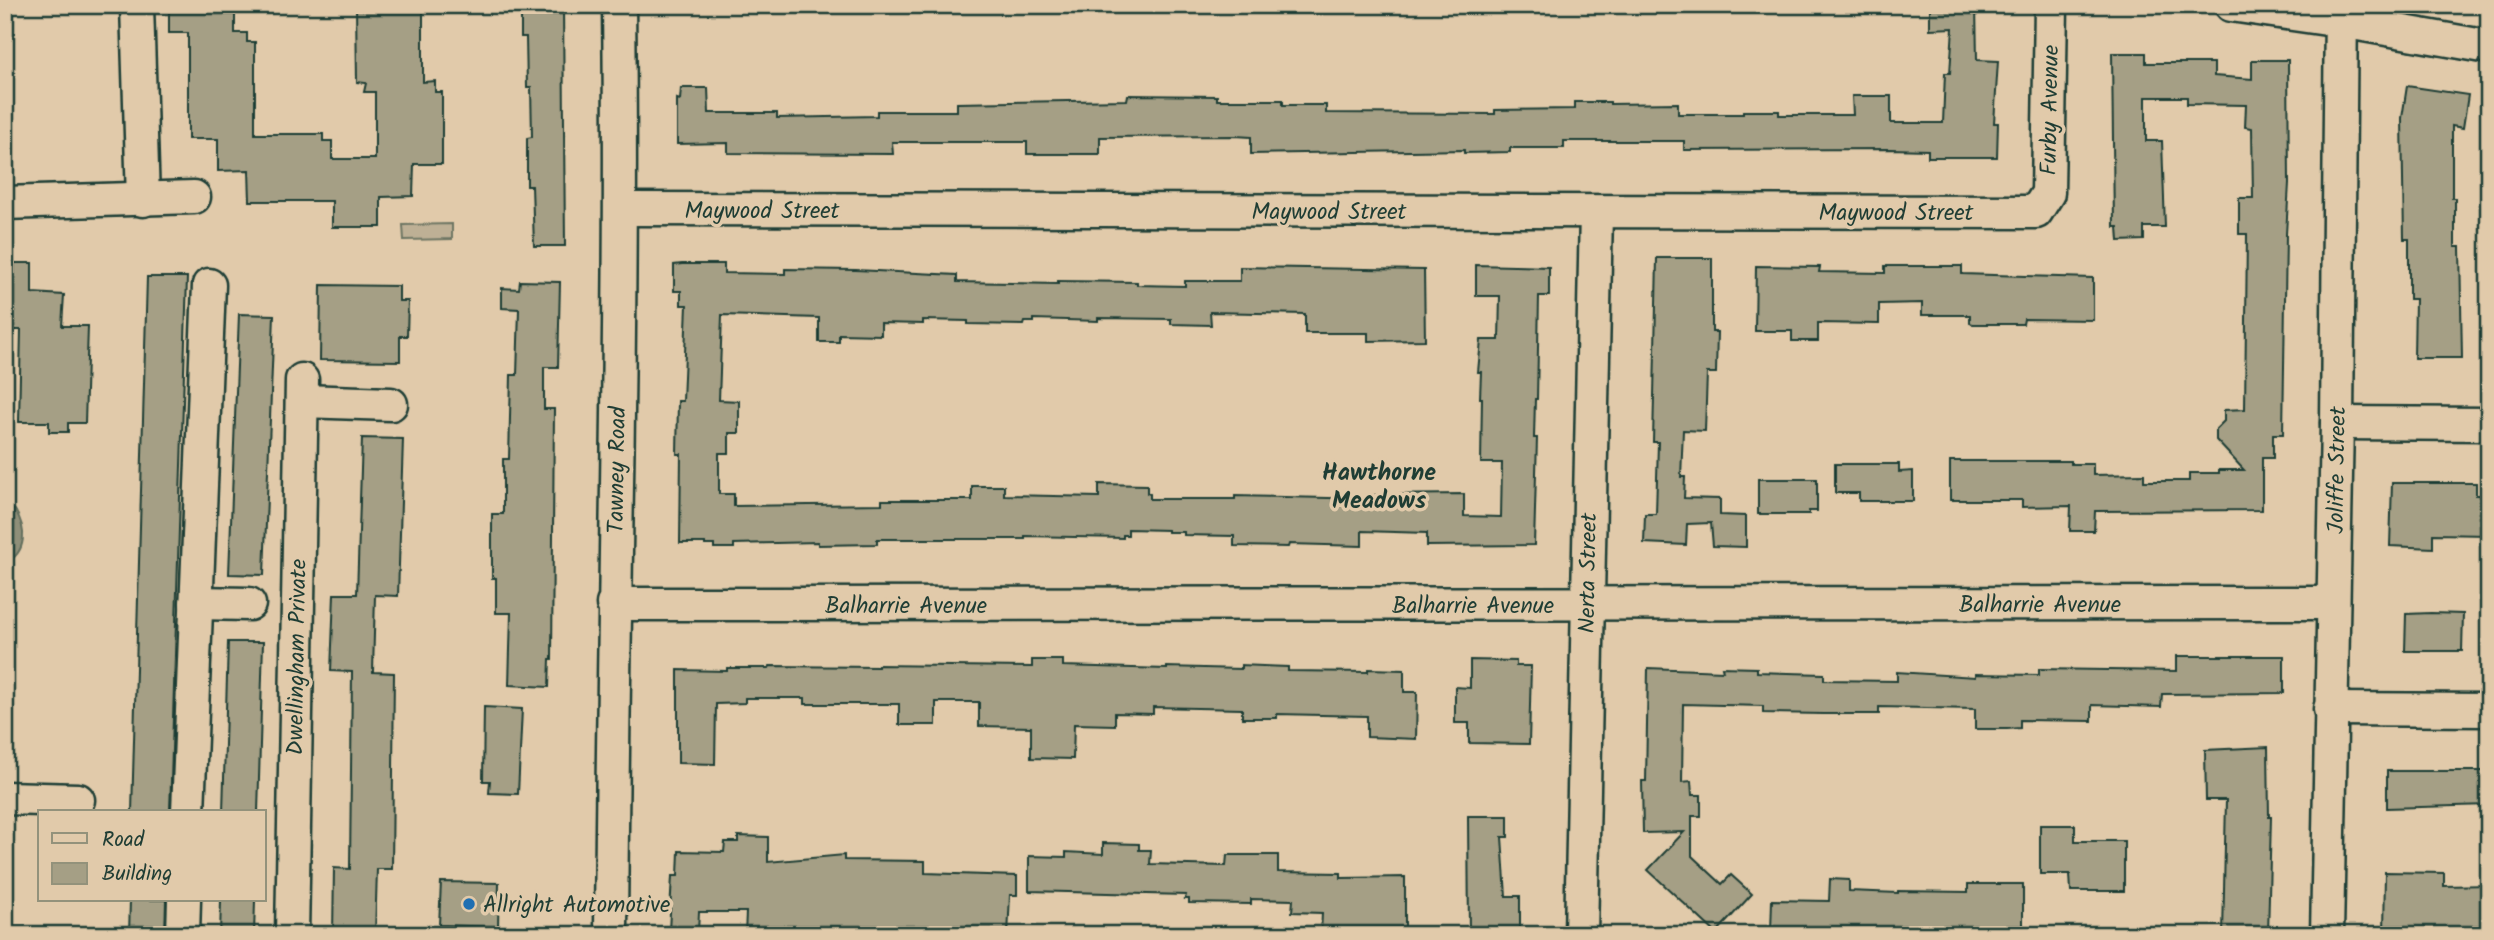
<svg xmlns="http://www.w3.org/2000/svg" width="2494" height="940" font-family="Kalam,sans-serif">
<rect width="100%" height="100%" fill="#e1caaa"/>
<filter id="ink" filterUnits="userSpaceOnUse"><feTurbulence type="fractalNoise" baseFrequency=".0143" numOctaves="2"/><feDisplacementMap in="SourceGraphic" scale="14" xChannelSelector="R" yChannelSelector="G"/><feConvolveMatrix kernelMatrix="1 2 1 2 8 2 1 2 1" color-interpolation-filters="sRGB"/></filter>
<g filter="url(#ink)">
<polygon fill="#beb095" stroke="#6e7664" stroke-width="2" points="452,224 452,239 404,240 403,225"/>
<path fill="#8f8f79" stroke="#626e5d" stroke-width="2" d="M5,507L15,510C27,529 27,553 5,563Z"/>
<g fill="#a59f85" stroke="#1f3d34" stroke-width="2">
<polygon points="169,5 235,5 235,33 247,33 247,42 255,42 255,134 323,134 323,141 332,141 332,159 375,159 375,92 364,92 366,83 357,82 356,5 423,5 423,82 435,81 435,92 442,92 442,164 414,164 413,196 381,197 381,227 332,227 332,201 250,201 249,170 218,171 218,139 188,139 188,33 169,33"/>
<polygon points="521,5 563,5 565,246 534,246 532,186 527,186 527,138 532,137 531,87 527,87 526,37 521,37"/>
<polygon points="1930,5 1976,5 1977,60 1998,61 1994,123 1998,123 1997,157 1928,157 1928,150 1890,149 1684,150 1684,141 1564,141 1564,148 1510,148 1510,152 1464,153 1464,150 1251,154 1251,137 1235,136 1100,137 1100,154 1027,154 1027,142 892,142 893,154 728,153 728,143 677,144 677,99 680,100 681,88 708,88 709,113 777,113 777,118 877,116 877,111 957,111 957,103 1127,100 1128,95 1217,96 1217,100 1283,100 1283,105 1326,105 1326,113 1495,114 1495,110 1575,109 1575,102 1610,102 1610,104 1678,103 1678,114 1743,114 1743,111 1779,111 1779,115 1853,115 1852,96 1891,96 1891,123 1943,123 1945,73 1950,73 1953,28 1930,29"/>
<polygon points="2112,53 2146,53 2146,63 2214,63 2214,76 2252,79 2252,60 2288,60 2289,183 2286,234 2283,434 2273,434 2273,458 2262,458 2262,510 2095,511 2094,531 2070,531 2071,506 2022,507 2022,500 1950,500 1950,461 2071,461 2071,464 2093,464 2093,475 2144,474 2144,481 2189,481 2189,473 2219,473 2219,470 2244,470 2216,440 2216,429 2224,421 2224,410 2245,409 2247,234 2239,234 2239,198 2253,198 2252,128 2245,127 2246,105 2187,104 2187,97 2146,97 2146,141 2162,141 2165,227 2144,227 2144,240 2119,241 2118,227 2114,227"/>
<polygon points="2407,86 2468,95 2463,128 2452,126 2452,198 2455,198 2455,247 2460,247 2462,358 2414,358 2415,299 2409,299 2409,239 2404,239 2402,118"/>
<polygon points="1657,258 1712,258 1712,332 1717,332 1716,373 1707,373 1705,431 1683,430 1681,477 1685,477 1684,498 1720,499 1720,515 1746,516 1746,547 1713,546 1711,523 1687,524 1686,545 1644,543 1645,514 1656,514 1658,442 1653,442"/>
<polygon points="5,263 32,263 32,293 64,295 62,326 88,326 85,423 68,423 68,432 49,432 49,422 19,422 21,330 5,330"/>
<polygon points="682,264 724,264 724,273 785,274 785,269 856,270 957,275 957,282 1058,284 1058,281 1137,282 1137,285 1185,286 1185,281 1240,281 1240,267 1424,270 1425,340 1368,341 1368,333 1305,333 1305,314 1210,312 1211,325 1171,324 1171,319 1098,318 1098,321 1034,319 1034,322 1025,322 1024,325 968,324 968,321 923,320 923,324 881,323 881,335 839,334 839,342 819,342 819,318 722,315 719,400 739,401 739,433 729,433 729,453 719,453 719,494 734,494 734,506 882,504 882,500 972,500 972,486 1004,486 1004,495 1099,497 1099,484 1147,485 1147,493 1150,494 1150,499 1235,499 1235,496 1371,499 1371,495 1464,494 1464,516 1501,517 1502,463 1481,463 1482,398 1480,398 1481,372 1478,372 1481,340 1499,340 1500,296 1476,296 1476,265 1549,267 1549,296 1539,296 1537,399 1535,399 1534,438 1537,438 1534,545 1427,546 1427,533 1362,531 1362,546 1289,544 1288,547 1234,546 1234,536 1184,535 1184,532 1168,532 1168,530 1128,529 1128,535 1123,535 1123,538 1025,536 1025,539 877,539 877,544 818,545 818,542 734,544 734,548 714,548 714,545 705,545 705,543 680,543 681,454 677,454 678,401 683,401 687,305 681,305 681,291 674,291 674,265"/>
<polygon points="1756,266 1820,267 1819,272 1885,273 1885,266 1962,266 1962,274 2093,278 2093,320 2024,319 2023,324 1973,324 1970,323 1970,315 1922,315 1922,303 1879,304 1879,324 1818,323 1818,341 1792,341 1792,331 1755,331"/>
<polygon points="147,277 187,277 170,812 132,812"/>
<polygon points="520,281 560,282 558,367 544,367 544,409 554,409 552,659 550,659 549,687 509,685 511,613 496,613 496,578 492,578 492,514 503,514 503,459 509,459 511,375 517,375 519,309 502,308 502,288 519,289"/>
<polygon points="321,285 399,286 399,301 408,301 407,336 400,336 400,361 320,360"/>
<polygon points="239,314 274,315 264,575 229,574"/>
<polygon points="362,438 403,439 398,596 375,595 373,672 394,673 392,869 377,869 375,935 333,935 334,868 350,869 352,672 331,671 334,594 357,594"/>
<polygon points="1835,464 1899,464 1899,472 1913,471 1913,501 1859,501 1859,493 1835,493"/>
<polygon points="1758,479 1817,479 1817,511 1809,511 1809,514 1758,514"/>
<polygon points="2392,483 2476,483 2476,495 2489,495 2489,535 2433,534 2433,548 2390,546"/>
<polygon points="2431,613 2463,614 2462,651 2405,651 2406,614"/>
<polygon points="228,642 263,642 258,812 223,812"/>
<polygon points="2177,656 2284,656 2284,693 2162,694 2161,707 2092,705 2092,721 2020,720 2020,728 2007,729 1975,729 1975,709 1879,707 1879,714 1823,714 1763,713 1763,706 1683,704 1682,782 1691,781 1692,795 1701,795 1701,816 1692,816 1692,856 1722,884 1731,875 1752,894 1716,933 1648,870 1684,832 1643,833 1642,781 1646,781 1648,668 1723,671 1722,667 1757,668 1757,672 1824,674 1824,680 1897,681 1897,672 1975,677 1975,674 2039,675 2039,669 2177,671"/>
<polygon points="1032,660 1063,660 1063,666 1167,669 1167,667 1241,669 1241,665 1288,667 1288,671 1368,672 1368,669 1404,670 1404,692 1417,692 1416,739 1367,737 1367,716 1277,714 1277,718 1242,718 1242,709 1153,707 1153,714 1115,713 1115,725 1074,724 1073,759 1031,758 1031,727 979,726 979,702 936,702 936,725 899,725 899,704 805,704 805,698 745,698 745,703 716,704 715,764 678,763 678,670 727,671 727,668 769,668 770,666 878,667 878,665 1032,667"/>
<polygon points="1470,660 1516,661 1516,666 1531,666 1529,744 1469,743 1469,723 1455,723 1455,687 1470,688"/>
<polygon points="484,707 522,709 518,794 489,793 490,781 483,781"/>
<polygon points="2268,747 2269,817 2271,817 2268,935 2223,935 2226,800 2206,800 2205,750"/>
<polygon points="2387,771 2489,771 2489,805 2387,808"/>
<polygon points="1468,816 1508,816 1508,837 1502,837 1506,896 1520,896 1520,935 1469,935"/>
<polygon points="2040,825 2075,825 2075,841 2124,841 2124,891 2071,891 2070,874 2040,874"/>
<polygon points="738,836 768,837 768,862 844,855 844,860 925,861 925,873 1017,876 1017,895 1010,895 1008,935 749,935 745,934 746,912 699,912 698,932 669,931 672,876 678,876 679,851 724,852 725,842 738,842"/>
<polygon points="1103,843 1139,844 1139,850 1151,850 1150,864 1226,866 1227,855 1278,855 1278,872 1341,873 1341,878 1405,877 1405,928 1343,929 1343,935 1321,935 1322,913 1292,912 1293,900 1251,899 1251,904 1189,903 1189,899 1185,899 1186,895 1029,891 1029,856 1066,857 1066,852 1103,854"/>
<polygon points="2385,872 2444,873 2444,886 2489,885 2489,935 2384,935"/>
<polygon points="1830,879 1849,880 1849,891 1898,893 1898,891 1968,892 1968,884 2023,884 2023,933 2011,933 2011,935 1873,935 1771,932 1772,900 1829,901"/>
<polygon points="441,882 499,883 498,927 439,925"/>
<polygon points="130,900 166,900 165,935 129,935"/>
<polygon points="221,900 255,900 254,935 220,935"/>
</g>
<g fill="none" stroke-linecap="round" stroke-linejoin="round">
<g stroke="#1f3d34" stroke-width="37">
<g id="minor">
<polyline points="137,5 143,200"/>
<polyline points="2231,5 2341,21 2489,47"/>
<polyline points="5,203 194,197"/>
<polyline points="621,209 2036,212 2048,193 2051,5"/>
<polyline points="302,401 391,404"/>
<polyline points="2337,423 2489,424"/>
<polyline points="196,603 249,604"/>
<polyline points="613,604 2333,603"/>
<polyline points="2330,709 2489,710"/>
<polyline points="5,798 78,800"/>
<polyline points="188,812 209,285"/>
<polyline points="183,935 184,900"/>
<polyline points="292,935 302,380"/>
<path d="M611,935C613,625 623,315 619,5"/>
<polyline points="1581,935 1596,212"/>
<polyline points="2327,935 2337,423 2341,5"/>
</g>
</g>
<use href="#minor" stroke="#e1caaa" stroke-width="32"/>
</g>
</g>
<circle fill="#1f6fb2" stroke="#e1caaa" stroke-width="2.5" cx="469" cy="904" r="7"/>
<g text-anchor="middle" stroke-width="7" stroke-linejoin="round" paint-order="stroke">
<g font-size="23" fill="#1f3d34" stroke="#e1caaa">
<text transform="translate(2049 110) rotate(-89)" y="8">Furby Avenue</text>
<text x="762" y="218">Maywood Street</text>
<text x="1329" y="219">Maywood Street</text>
<text x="1896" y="220">Maywood Street</text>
<text transform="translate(616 470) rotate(-89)" y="8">Tawney Road</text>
<text transform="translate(2336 470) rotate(-89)" y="8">Joliffe Street</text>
<text transform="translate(1587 573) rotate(-89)" y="8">Nerta Street</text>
<text x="2040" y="612">Balharrie Avenue</text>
<text x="906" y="613">Balharrie Avenue</text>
<text x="1473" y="613">Balharrie Avenue</text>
<text transform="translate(296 657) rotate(-89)" y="8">Dwellingham Private</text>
</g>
<g font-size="23" fill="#1f3d34" stroke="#e1caaa" text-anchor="start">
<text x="483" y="912">Allright Automotive</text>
</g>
<g font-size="24" font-weight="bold" fill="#1f3d34" stroke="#e1caaa">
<text x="1379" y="480">Hawthorne<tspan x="1379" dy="28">Meadows</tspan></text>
</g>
</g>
<rect width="2494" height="940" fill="none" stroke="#e1caaa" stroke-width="28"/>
<rect x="14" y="14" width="2466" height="912" fill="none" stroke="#1f3d34" stroke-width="2.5" filter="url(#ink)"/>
<rect x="38" y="810" width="228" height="91" fill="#e1caaa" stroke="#93927b" stroke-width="2"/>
<rect x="52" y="833" width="35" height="10" fill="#e1caaa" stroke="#93927b" stroke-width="2"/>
<text x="102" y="846" font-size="21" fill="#1f3d34">Road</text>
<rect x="52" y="863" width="35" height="21" fill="#a59f85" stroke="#93927b" stroke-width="2"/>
<text x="102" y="880" font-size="21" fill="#1f3d34">Building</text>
</svg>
